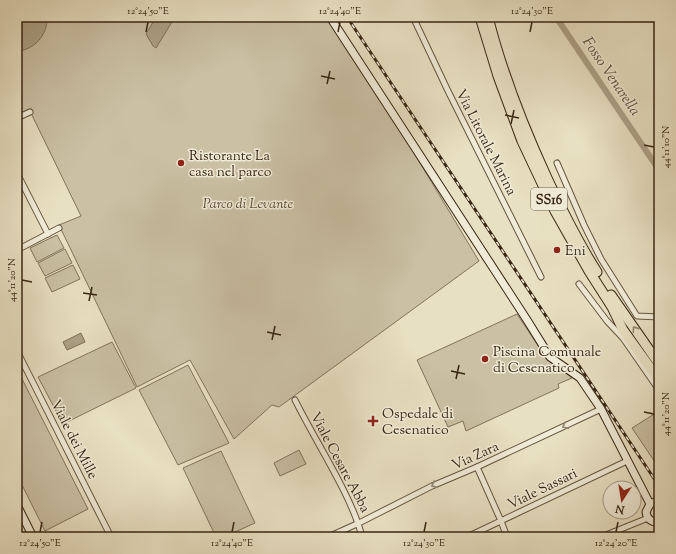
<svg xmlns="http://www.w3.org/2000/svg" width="676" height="554" font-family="'Sorts Mill Goudy',serif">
<rect width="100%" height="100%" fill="#e8e0c2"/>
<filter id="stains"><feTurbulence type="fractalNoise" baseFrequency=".005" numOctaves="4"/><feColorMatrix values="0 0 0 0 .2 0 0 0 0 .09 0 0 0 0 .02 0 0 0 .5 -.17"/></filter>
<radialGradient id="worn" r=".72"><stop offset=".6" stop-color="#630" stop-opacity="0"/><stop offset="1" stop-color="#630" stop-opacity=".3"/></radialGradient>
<g fill="#cac0a4" stroke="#81735c">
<polygon points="17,17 326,17 390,113 479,261 279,407 272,405 234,439 190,360 137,387 59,225 81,216 29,109 17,115"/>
<polygon points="57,235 64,248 37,262 30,248"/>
<polygon points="65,249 72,263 45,276 38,263"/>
<polygon points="73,265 80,279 52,292 45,278"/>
<polygon points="517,314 545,356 572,378 558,384 559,388 466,431 463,421 448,427 417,360"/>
<polygon points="112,342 136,388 63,424 38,377"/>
<polygon points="188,365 229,443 178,465 139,390"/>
<polygon points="17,369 88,509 45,531 17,475"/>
<polygon points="659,411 659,468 632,428"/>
<polygon points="299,450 306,464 280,476 274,463"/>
<polygon points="221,451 255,523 224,537 216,537 183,468"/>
</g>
<g fill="#aca186" stroke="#7e7058">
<path d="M17,17H47C48,34 35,50 17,51Z"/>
<polygon points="156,17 175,17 156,48 153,46 146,34"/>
<polygon points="81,333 85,342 67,350 63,342"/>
</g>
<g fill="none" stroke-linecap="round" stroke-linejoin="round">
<polyline stroke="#aca186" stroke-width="6" points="556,17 659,170"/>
<g stroke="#64543f" stroke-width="7">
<g id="street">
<polyline points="413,17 448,91 541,277"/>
<polyline points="17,118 30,112"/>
<polyline points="557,163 584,225 601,259 637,316 659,317"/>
<polyline points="19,177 48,234"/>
<polyline points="17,250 59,228"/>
<polyline points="579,284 607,321 623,338 659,390"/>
<polyline points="17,351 111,537"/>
<path d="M295,400C310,430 328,459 343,489C351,505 358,520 362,537"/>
<polyline points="477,467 501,521 507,537"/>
<polyline points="328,537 359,523 432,486 477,467 601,409"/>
<polyline points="467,537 627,461"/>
<polyline points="601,537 648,518"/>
</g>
</g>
<g stroke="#382613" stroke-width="9">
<g id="secondary">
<polyline points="330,17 527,320 550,357 580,378 601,409 650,504"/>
<path d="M659,503L655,502L650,504L646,512C647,519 652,523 659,522"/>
<polyline points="17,505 33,537"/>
</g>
</g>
<g stroke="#382613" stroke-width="11">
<g id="highway">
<polyline points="480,17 498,76 522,141 555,211 589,271 612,307 623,330 659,380"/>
<path d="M488,17C502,72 523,126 547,178C562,210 578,242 597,272"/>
<polyline points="611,295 659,364"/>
</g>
</g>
<use href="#street" stroke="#f0ebd7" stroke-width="5"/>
<use href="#secondary" stroke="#f0ebd7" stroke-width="7"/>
<use href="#highway" stroke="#e8e0c2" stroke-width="9"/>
<g stroke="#382613" stroke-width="3">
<polyline id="rail" points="347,17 659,486"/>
</g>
<use href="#rail" stroke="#f0ebd7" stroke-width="1.5" stroke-dasharray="4.5" stroke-linecap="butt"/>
</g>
<defs><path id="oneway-chevron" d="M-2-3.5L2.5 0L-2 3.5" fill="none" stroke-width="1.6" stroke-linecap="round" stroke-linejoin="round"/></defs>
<use stroke="#90836a" href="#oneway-chevron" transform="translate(635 329) rotate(-125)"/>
<g stroke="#948875">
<use href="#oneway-chevron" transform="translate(565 426) rotate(155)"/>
<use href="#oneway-chevron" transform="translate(434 485) rotate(156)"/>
</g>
<path fill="none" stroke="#382613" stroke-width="1.5" d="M146,32L148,22M338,32L340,22M530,32L532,22M321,76L335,79M327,84L330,71M505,115L519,118M511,124L514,110M644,145L654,147M22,280L32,282M83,293L97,295M89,301L92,287M267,332L281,335M272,340L275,326M451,371L465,374M456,379L459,365M644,412L654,414M40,532L42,522M232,532L234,522M424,532L426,522M616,532L618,522"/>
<g fill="#8f2418" stroke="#f0ebd7" stroke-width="1.5">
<circle cx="181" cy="163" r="4"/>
<circle cx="557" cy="250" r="4"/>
<circle cx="485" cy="359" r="4"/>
<path d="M371 415h4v4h4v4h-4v4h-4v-4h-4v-4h4z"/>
</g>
<g text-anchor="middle" stroke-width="3" stroke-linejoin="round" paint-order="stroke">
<rect fill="#f0ebd7" stroke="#6f614e" stroke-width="1" x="531" y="188" width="36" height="22" rx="3"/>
<g font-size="13" font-weight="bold" fill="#382613">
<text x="549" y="204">SS16</text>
</g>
<g font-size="14" fill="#382613" stroke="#f0ebd7">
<text transform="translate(487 142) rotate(63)" y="5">Via Litorale Marina</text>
<text transform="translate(75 439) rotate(63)" y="5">Viale dei Mille</text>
<text transform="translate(475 455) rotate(-24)" y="5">Via Zara</text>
<text transform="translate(341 462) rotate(62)" y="5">Viale Cesare Abba</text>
<text transform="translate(542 488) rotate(-26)" y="5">Viale Sassari</text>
</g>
<g font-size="14" fill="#382613" stroke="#f0ebd7" text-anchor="start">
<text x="189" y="160">Ristorante La<tspan x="189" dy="16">casa nel parco</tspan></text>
<text x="565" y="255">Eni</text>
<text x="493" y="356">Piscina Comunale<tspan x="493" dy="16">di Cesenatico</tspan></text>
<text x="382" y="418">Ospedale di<tspan x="382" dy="16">Cesenatico</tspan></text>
</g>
<g font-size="14" font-style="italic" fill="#5c4c37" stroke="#f0ebd7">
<text x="248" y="208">Parco di Levante</text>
</g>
<g font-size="15" font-style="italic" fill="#5b4b36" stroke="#f0ebd7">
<text transform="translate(612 76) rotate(56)" y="5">Fosso Venarella</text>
</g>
</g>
<rect width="676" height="554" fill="none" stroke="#e8e0c2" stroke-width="44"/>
<g transform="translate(622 500) rotate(192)"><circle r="19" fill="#f0ebd7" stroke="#a69c89"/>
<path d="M0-3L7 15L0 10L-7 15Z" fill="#8f2418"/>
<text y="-6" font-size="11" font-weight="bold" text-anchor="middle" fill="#382613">N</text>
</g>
<rect x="22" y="22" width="632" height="510" fill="none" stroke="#382613" stroke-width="1.5"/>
<g font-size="10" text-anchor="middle" fill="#382613">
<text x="148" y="14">12°24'50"E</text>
<text x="340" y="14">12°24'40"E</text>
<text x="532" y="14">12°24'30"E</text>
<text transform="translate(665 147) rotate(-90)" y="4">44°11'10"N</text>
<text transform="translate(11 280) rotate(-90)" y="4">44°11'20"N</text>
<text transform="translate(665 414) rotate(-90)" y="4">44°11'20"N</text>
<text x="40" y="546">12°24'50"E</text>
<text x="232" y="546">12°24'40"E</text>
<text x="424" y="546">12°24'30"E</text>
<text x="616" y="546">12°24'20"E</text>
</g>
<rect width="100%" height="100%" filter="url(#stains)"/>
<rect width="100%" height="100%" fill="url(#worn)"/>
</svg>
